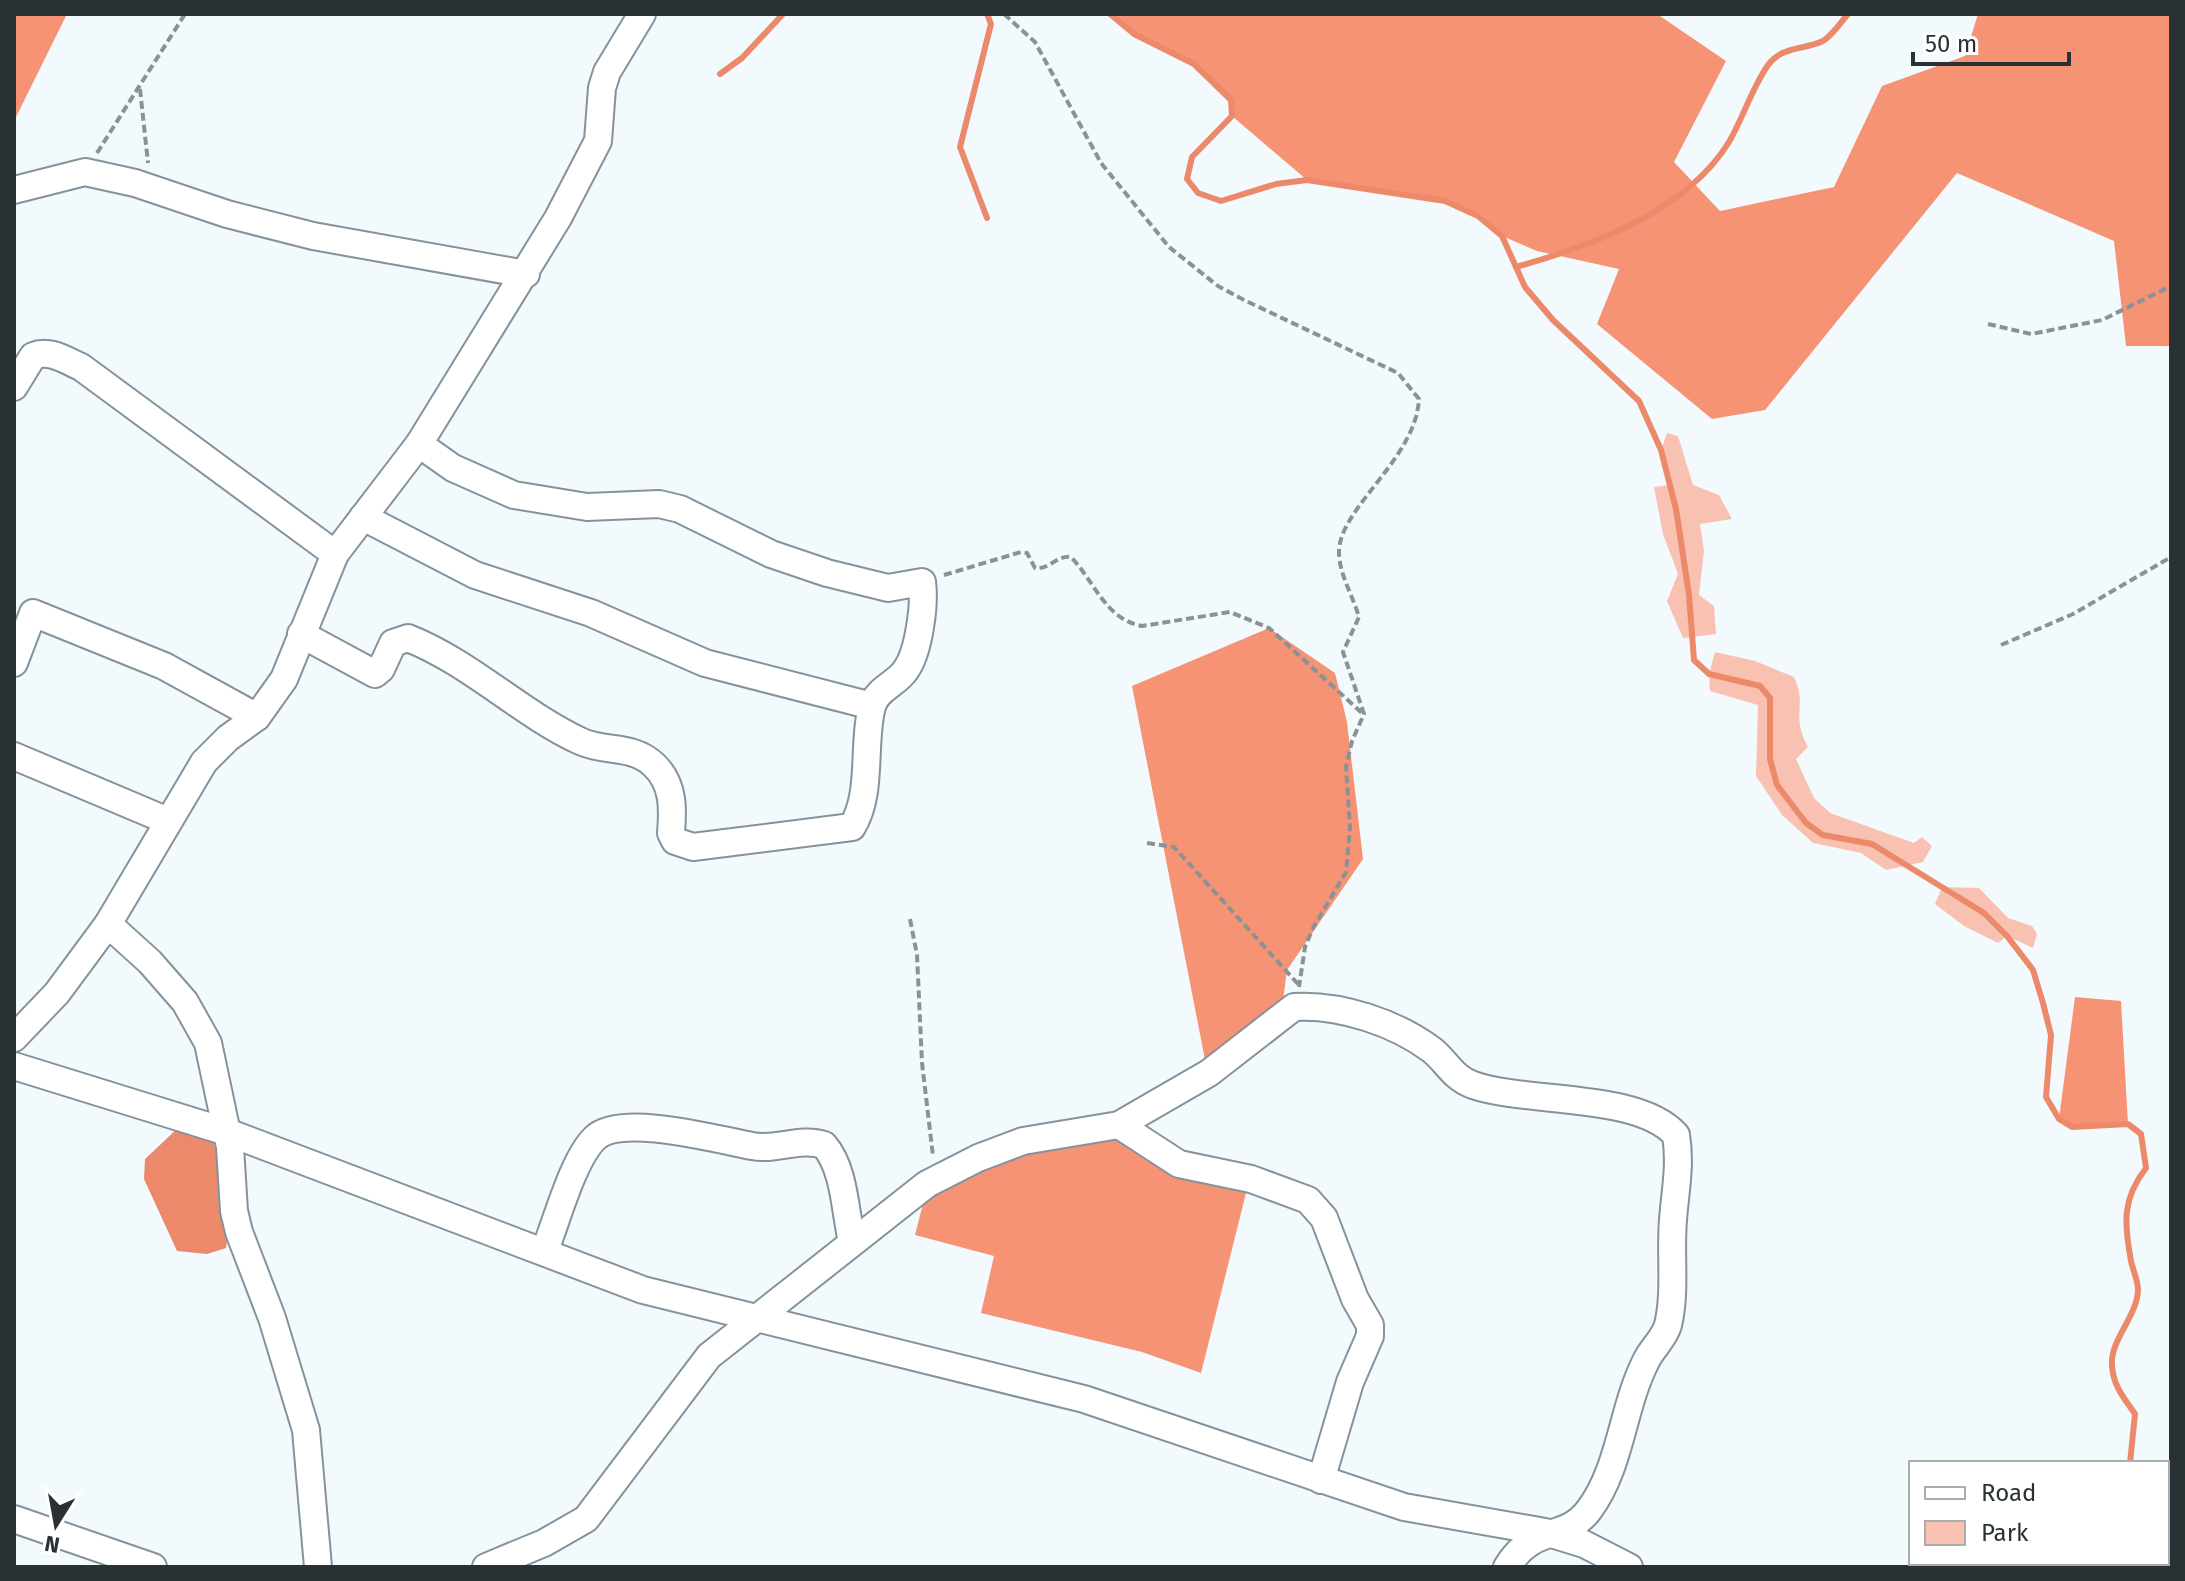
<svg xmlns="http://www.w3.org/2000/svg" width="2185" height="1581" font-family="'Fira Sans',sans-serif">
<rect width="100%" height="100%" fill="#f3fafd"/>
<g fill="#f8c1b1">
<polygon points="1667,433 1678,436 1693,485 1719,495 1732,519 1700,524 1704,551 1699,595 1714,606 1716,634 1683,638 1667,601 1678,574 1663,534 1654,487 1670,485 1661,450"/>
<path d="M1715,652L1755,661L1794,677C1808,706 1790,714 1808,747L1796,759L1814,798L1830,813L1914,843L1922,837L1932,846L1923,862L1886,870L1861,853L1813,843L1782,815L1756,776L1758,705L1710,691L1709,674Z"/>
<polygon points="1942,887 1979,888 2008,918 2032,926 2037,934 2033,948 2007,936 1998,943 1964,926 1935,904"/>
</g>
<g fill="#f79375">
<polygon points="14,14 67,14 14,121"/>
<polygon points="1110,14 1657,14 1726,61 1674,162 1720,211 1834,187 1882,86 1965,56 1978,14 2171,14 2171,346 2126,346 2114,241 1957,173 1765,410 1712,419 1597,324 1619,269 1537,251 1502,236 1478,216 1445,201 1307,180 1232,116 1231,100 1194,64 1134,34"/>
<polygon points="1269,628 1335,673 1347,722 1363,859 1287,970 1282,1008 1207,1070 1132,686"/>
<polygon points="2075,997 2121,1001 2128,1124 2072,1127 2059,1119"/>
<polygon points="1107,1126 1249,1181 1201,1373 1142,1352 981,1313 994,1256 915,1235 928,1184"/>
</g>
<path fill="#ec896b" d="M179,1127L213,1140C221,1173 233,1214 226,1248L207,1254L177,1251L144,1179L145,1159Z"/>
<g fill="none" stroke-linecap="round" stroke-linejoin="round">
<g stroke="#ec896b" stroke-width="6">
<path d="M1110,14L1134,34L1194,64L1231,100L1232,116L1192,157L1187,179L1198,193L1221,201L1276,184L1307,180L1445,201L1478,216L1502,236L1525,287L1553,320L1639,401L1661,450L1676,509L1689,595L1694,660L1709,674L1760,686L1770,698V759L1777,785L1806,823L1823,835L1872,844L1984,913L2007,936L2033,970L2043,1003L2051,1035L2046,1097L2059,1119L2072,1127L2128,1124L2141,1134L2146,1168C2122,1199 2124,1223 2131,1261C2133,1270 2138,1281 2138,1290C2137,1317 2110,1340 2112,1365C2113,1386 2124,1398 2135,1414L2130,1463"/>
<polyline points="720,74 742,58 783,14"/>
<polyline points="987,218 960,147 991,24 987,14"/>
<path d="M1516,267C1591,246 1686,212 1729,142C1743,118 1752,88 1768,65C1782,46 1804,50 1823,41C1832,36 1841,22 1848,14"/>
<polyline points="2167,1559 2171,1559"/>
</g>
<g stroke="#84939b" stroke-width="30">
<g id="minor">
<polyline points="14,190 85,172 135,183 227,214 313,236 526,274"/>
<path d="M14,387L33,356C50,349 65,360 81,367L335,554"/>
<polyline points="363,517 475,575 591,613 705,663 872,706"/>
<path d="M301,634L375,674L381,669L393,643L408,638C471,663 520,713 580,741C605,753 632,744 654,765C674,784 673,809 671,833L675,841L693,847L852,827C873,793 862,744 872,706C877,689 896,684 905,671C919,653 925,604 922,582L888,588L827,573L771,554L680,509L659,504L587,507L514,495L453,468L419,444"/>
<polyline points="14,663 33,613 164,666 257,717"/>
<polyline points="14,756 168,821"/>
<polyline points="108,924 150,962 185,1002 208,1043 230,1147 234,1211 239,1232 272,1318 306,1430 318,1567"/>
<polyline points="14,1038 57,993 108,924 204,762 228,738 257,717 284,679 335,554 419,444 558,218 598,141 602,88 607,72 642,14"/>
<polyline points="14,1066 227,1132 643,1290 1084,1399 1404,1507 1545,1532 1584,1544 1629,1567"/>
<polyline points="1119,1125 1179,1164 1251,1179 1308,1200 1324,1218 1355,1299 1370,1325 1370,1336 1350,1382 1321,1480"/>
<path d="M545,1250C557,1220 573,1159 595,1138C621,1113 719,1140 752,1146C777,1151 799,1137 824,1145C845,1169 845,1212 852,1242"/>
<polyline points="14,1519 153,1567"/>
<path d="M486,1567L544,1543L586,1519L709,1356L927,1184L978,1158L1023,1141L1119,1125L1209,1073L1294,1007C1340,1004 1396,1023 1432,1050C1447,1062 1452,1077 1473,1085C1528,1104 1638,1092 1676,1135C1681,1166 1675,1191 1673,1220C1670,1254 1676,1292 1668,1325C1664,1339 1652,1348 1646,1361C1622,1408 1621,1467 1589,1510C1564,1543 1535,1522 1507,1567"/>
</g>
</g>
<g stroke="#8b9295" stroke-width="4" stroke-dasharray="8 4" stroke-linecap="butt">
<path d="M1004,14L1035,42L1101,163L1169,247L1218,286L1244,300L1398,373L1419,399C1416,459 1339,508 1339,552C1339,574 1353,596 1359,617L1343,652L1364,714L1352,741L1346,767L1350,828L1346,872L1313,928L1305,947L1299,987"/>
<polyline points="140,89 148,163"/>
<polyline points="97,153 185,14"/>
<polyline points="1988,324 2031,334 2102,320 2171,286"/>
<path d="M944,575L1021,552L1027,553L1035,568C1049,570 1057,555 1071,557C1095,582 1105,619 1142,626L1230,612L1269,628L1362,713"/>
<polyline points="2001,645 2073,614 2171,557"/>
<polyline points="1147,843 1174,847 1298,984"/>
<polyline points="910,919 917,955 922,1063 933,1156"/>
</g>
<use href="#minor" stroke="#fff" stroke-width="26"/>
</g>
<rect width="2185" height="1581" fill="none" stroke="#2a3134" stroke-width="32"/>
<rect x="1909" y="1461" width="260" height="104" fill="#ffffff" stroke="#aaadae" stroke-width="2"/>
<rect x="1925" y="1487" width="40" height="12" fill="#ffffff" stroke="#aaadae" stroke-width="2"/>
<text x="1981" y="1501" font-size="24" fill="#2a3134">Road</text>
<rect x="1925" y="1521" width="40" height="24" fill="#f8c1b1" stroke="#aaadae" stroke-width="2"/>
<text x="1981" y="1541" font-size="24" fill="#2a3134">Park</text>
<g transform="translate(56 1525) rotate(191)" stroke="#ffffff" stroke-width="6" paint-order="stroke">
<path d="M0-6L14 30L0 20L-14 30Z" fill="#2a3134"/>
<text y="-12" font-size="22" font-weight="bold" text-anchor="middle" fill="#2a3134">N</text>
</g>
<path d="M1913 52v12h156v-12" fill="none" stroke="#2a3134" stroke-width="4"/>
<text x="1925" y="52" font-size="24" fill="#2a3134" stroke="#ffffff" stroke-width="6" paint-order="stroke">50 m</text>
</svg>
